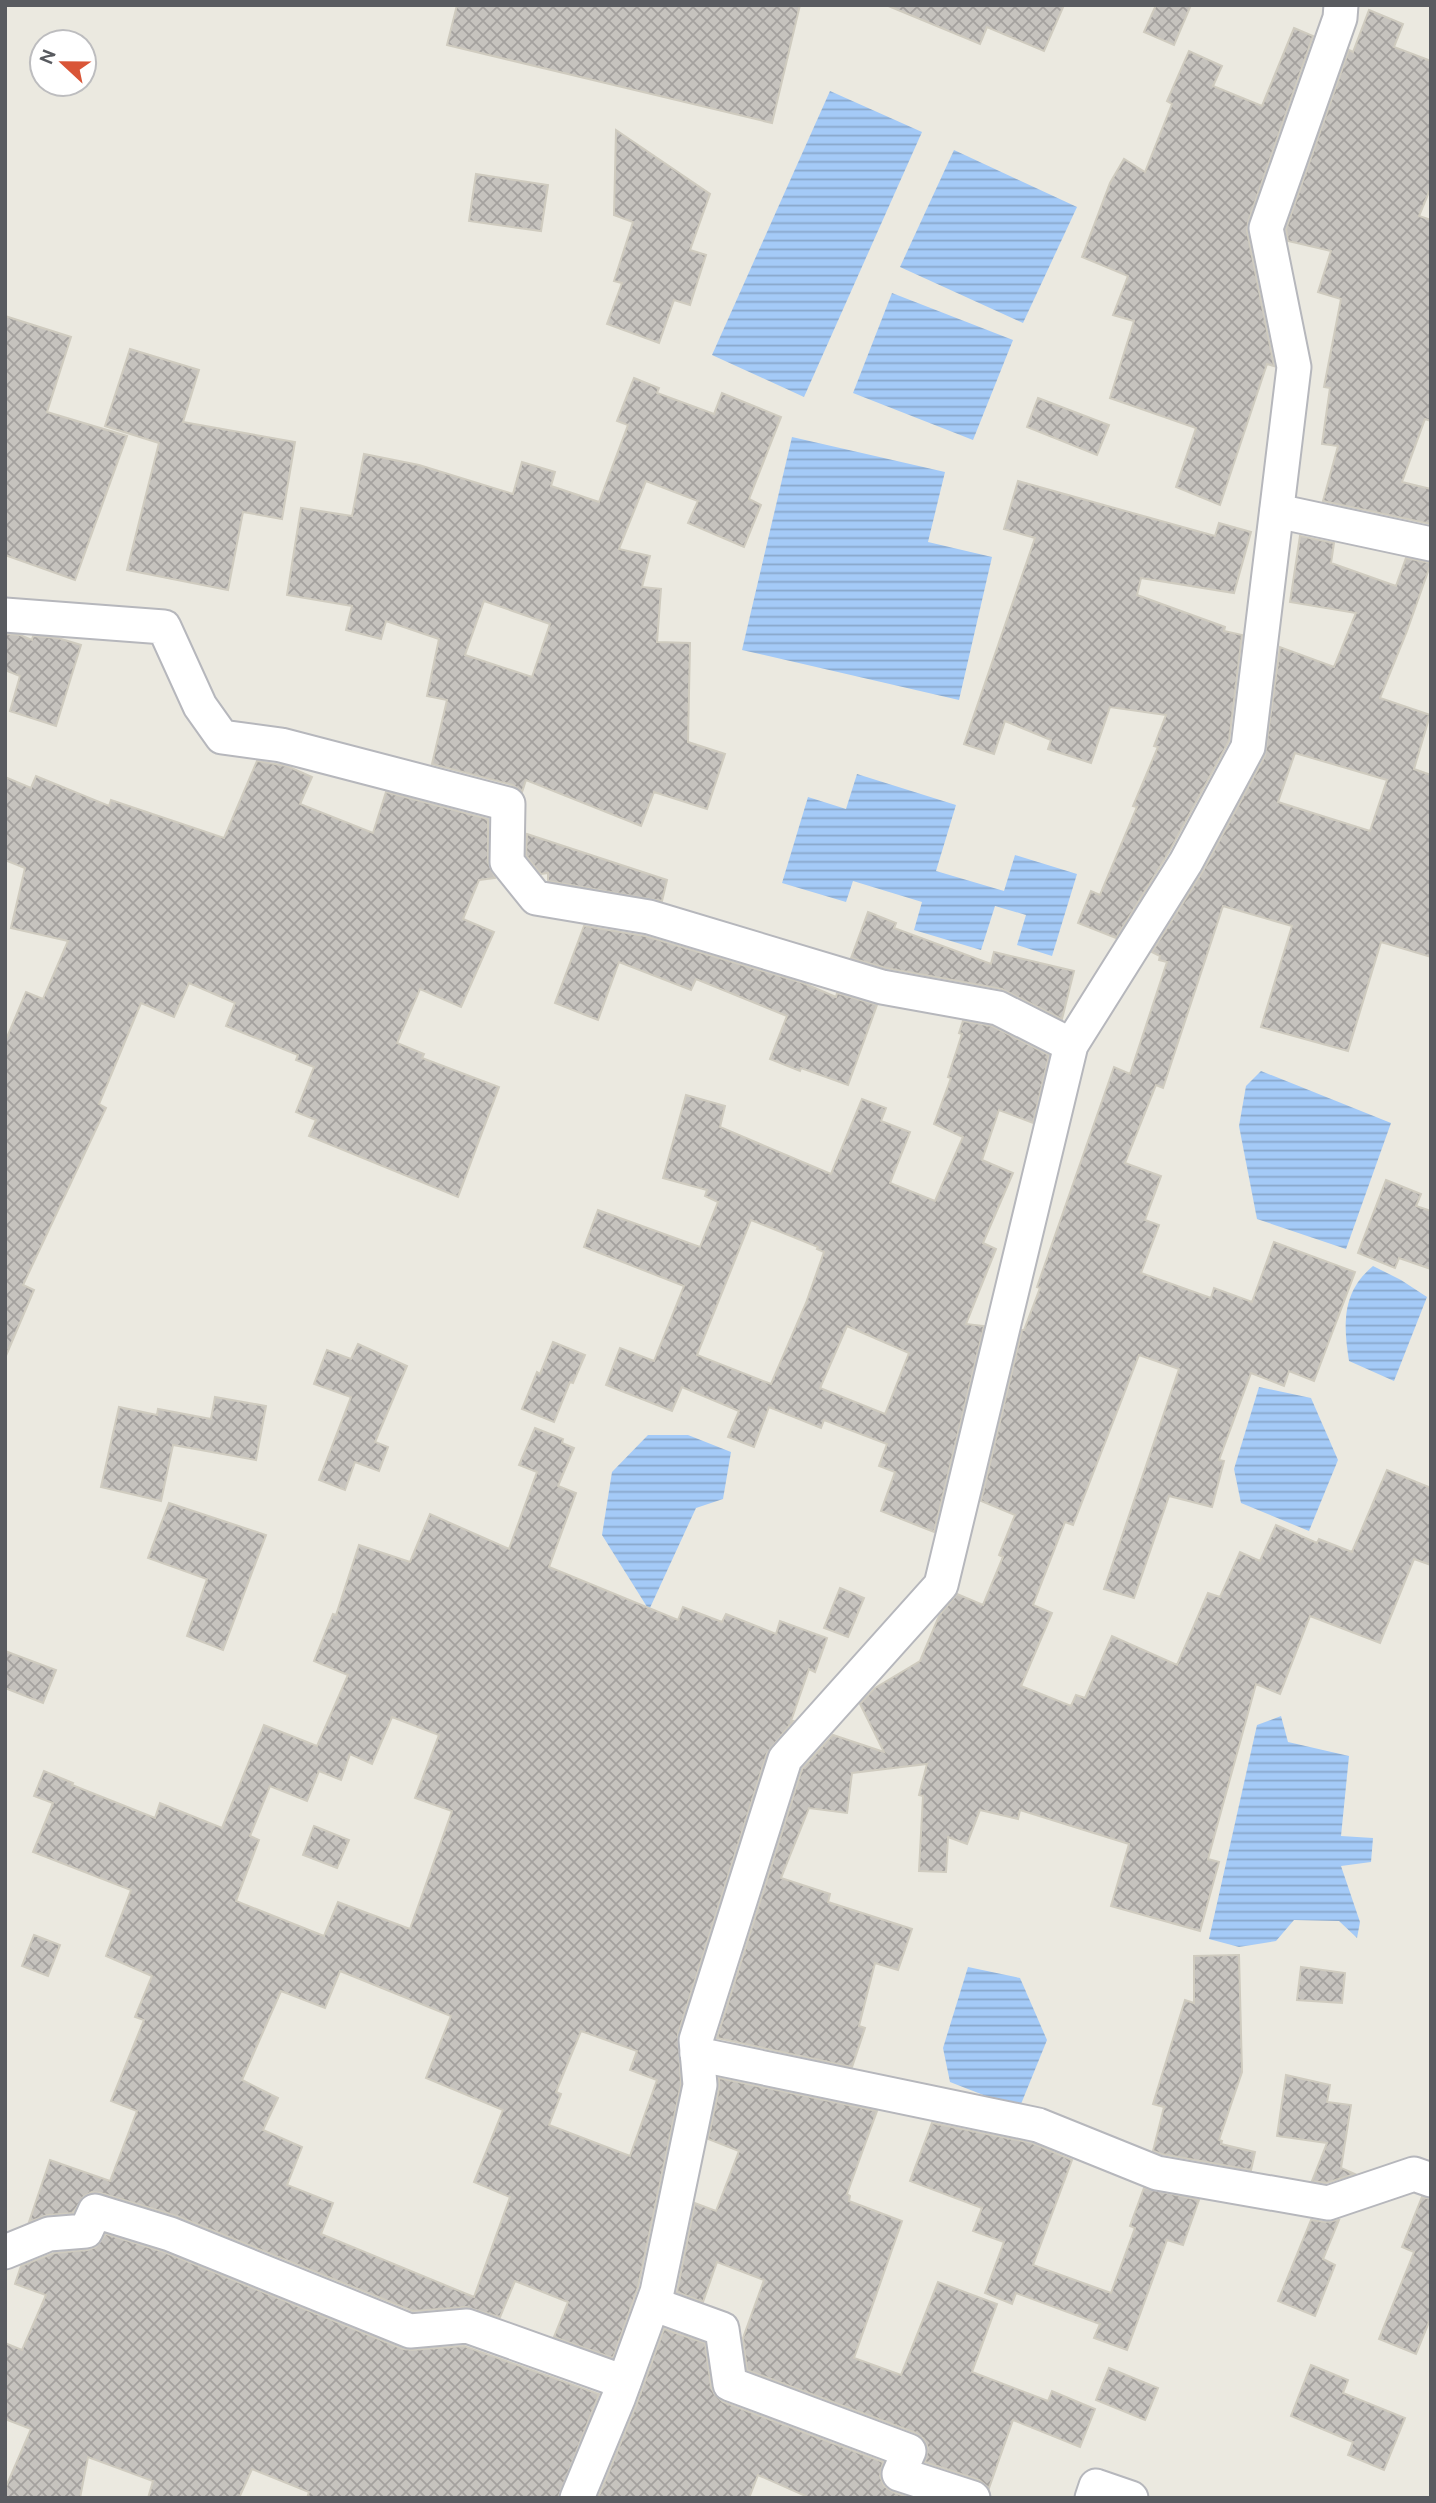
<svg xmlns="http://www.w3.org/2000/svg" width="1436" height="2503" font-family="Ubuntu,sans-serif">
<defs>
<pattern id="water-rules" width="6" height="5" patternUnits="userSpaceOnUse" patternTransform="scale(1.75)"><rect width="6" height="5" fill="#a4caf7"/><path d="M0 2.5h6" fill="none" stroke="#89a7cb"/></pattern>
<pattern id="building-cross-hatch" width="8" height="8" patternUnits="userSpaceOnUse" patternTransform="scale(1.75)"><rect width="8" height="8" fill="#c6c3be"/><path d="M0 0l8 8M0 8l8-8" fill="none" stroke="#a4a19e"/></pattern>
</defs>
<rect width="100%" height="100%" fill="#ebe9e0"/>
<g fill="url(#water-rules)">
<polygon points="830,91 922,132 804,397 712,355"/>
<polygon points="954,150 1077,207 1023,323 900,267"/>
<polygon points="892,293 1013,340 973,440 853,393"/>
<polygon points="792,437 945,472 928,542 992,557 959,700 742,650"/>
<polygon points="857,774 956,805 936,871 1004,891 1015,855 1077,874 1052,956 1017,945 1026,915 995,906 981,950 914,930 922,902 853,881 846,902 782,883 808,797 846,809"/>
<polygon points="1261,1071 1391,1123 1346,1249 1257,1219 1239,1126 1246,1086"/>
<path d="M1373,1266L1401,1280L1427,1297L1394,1381L1349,1361C1343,1323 1342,1292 1373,1266Z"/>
<polygon points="1259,1387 1311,1398 1338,1460 1309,1531 1241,1503 1234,1469"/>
<polygon points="648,1435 688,1435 731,1452 723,1499 696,1508 649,1610 602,1535 612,1472"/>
<polygon points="1281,1716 1288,1742 1349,1756 1341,1836 1373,1838 1371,1862 1341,1866 1360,1922 1357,1938 1339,1921 1294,1920 1276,1941 1239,1947 1209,1939 1257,1725"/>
<polygon points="968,1967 1020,1978 1047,2040 1019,2109 950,2082 943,2048"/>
</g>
<g fill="url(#building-cross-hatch)" stroke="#cfcbbf" stroke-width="2" fill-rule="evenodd">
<polygon points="457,5 800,5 772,123 447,45"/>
<polygon points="886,5 1064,5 1044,51 987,27 980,44"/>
<polygon points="1156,5 1191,5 1174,45 1144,32"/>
<polygon points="1369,10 1403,24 1394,47 1431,61 1431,187 1419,216 1431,220 1431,421 1425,419 1402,482 1431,489 1431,524 1323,501 1338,446 1322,444 1330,388 1324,387 1341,299 1318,292 1331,251 1288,241 1286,229 1349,50 1353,52"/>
<polygon points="1294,28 1313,36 1248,222 1247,231 1274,366 1267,364 1220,505 1176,487 1196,428 1110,398 1134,321 1113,315 1128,276 1082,257 1110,183 1124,159 1145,172 1172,104 1167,101 1189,51 1222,66 1213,86 1262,106"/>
<polygon points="616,130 710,194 690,250 706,255 690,305 674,300 659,343 607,324 622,283 614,281 633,222 614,215"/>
<polygon points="476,174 548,185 541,231 469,221"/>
<polygon points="5,316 71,337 47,412 127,436 75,580 5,555"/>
<polygon points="130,349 199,370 183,422 295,442 282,519 243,512 228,590 127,570 159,443 105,426"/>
<path d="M634,378L659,388L657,393L714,414L722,393L781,417L749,499L761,505L744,547L688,523L698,501L646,481L619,549L650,556L642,587L661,589L657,642L690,643L688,742L725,754L707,809L654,792L641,826L526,780L522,792L513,785L432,764L447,700L427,696L439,639L386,621L381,639L346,630L352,606L287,595L301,508L352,516L364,454L419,465L513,494L522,462L555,472L551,486L599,502L628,425L617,421ZM484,601L550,624L532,677L465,655Z"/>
<polygon points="1038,398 1109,425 1097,455 1027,427"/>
<polygon points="1018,481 1215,536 1219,523 1251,532 1234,593 1141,578 1137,595 1225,627 1224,631 1242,635 1229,741 1169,852 1116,938 1078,923 1091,891 1100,895 1137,807 1133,806 1158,747 1154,746 1166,715 1110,707 1091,763 1048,749 1051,740 1005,721 994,754 964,744 1035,538 1004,529"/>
<path d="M1300,536L1334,543L1331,563L1396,586L1406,558L1431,563L1407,631L1380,698L1430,715L1414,769L1431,775V957L1381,942L1348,1051L1261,1027L1292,926L1223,906L1163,1088L1156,1085L1125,1163L1161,1176L1145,1220L1159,1225L1141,1273L1211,1298L1214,1288L1252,1302L1274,1242L1355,1272L1314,1381L1289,1371L1284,1386L1251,1373L1219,1460L1224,1461L1212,1507L1169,1496L1134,1598L1104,1589L1179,1369L1139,1355L1073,1525L1065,1522L1033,1605L1052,1613L1021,1686L1071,1706L1076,1695L1085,1698L1112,1636L1177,1665L1208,1593L1220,1597L1240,1552L1260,1561L1276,1525L1317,1543L1319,1539L1352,1552L1387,1470L1431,1488V1565L1414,1559L1380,1643L1310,1616L1280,1694L1256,1684L1208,1859L1219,1862L1200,1931L1111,1906L1129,1844L1020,1810L1018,1819L980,1810L967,1844L948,1837L946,1872L919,1871L923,1796L919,1795L927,1764L852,1773L847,1813L809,1808L781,1878L830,1894L828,1902L912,1929L898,1970L875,1963L859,2026L865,2028L852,2067L717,2038L802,1769L833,1735L884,1752L860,1704L875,1688L920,1661L939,1616L957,1594L983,1605L1003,1557L999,1555L1015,1515L981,1501L1022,1330H1024L1040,1288L1037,1287L1114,1067L1130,1074L1167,962L1159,960L1160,956L1152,952L1203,871L1265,756L1280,647L1334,667L1356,613L1290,602ZM1295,753L1387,780L1370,831L1278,802Z"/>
<polygon points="5,634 20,635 32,640 33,636 58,638 81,645 56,726 10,711 20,676 5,670"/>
<polygon points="257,761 287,766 312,777 300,804 373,833 386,792 488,819 488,862 495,878 479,880 463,919 494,932 461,1007 420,989 397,1043 424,1054 422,1058 499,1087 458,1197 309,1136 316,1120 296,1112 314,1067 296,1060 298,1055 226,1026 235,1003 189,983 174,1017 141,1003 99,1104 106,1108 23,1285 34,1290 5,1358 5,1042 26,992 43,999 68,941 11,928 25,868 5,860 5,777 31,788 36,776 109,806 111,800 224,838"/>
<polygon points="527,834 667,880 662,901 548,881 548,873 541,874 526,855"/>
<polygon points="868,912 896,923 894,928 991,964 994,952 1074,971 1062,1019 1002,989 886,968 851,958"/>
<polygon points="584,926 645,936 803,983 836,997 837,993 877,1005 848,1085 801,1068 800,1071 770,1059 787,1016 696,979 691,990 619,962 598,1020 555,1003"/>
<path d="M963,1021L992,1026L1049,1055L1033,1123L999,1110L982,1160L1013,1173L983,1243L996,1249L966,1324L984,1326L934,1532L881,1511L895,1472L879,1466L887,1444L824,1420L821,1428L769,1407L754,1447L728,1437L739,1411L682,1387L672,1411L606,1385L620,1348L654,1361L684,1286L584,1247L598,1210L700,1247L718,1202L705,1196L707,1190L663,1178L686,1095L725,1106L720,1127L831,1174L862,1099L886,1108L881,1121L910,1132L890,1183L935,1201L963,1137L934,1124L951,1078L948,1077L962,1034L959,1033ZM751,1220L818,1247L817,1249L824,1252L806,1303L771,1384L697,1355ZM847,1326L909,1353L885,1414L820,1388Z"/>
<polygon points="1386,1180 1421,1194 1416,1206 1431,1211 1431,1269 1399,1258 1395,1268 1358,1253"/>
<polygon points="553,1342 585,1355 573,1383 570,1382 554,1422 522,1409 537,1372 540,1374"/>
<polygon points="358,1344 407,1366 375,1442 388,1447 379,1471 355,1462 345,1490 319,1480 351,1397 314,1384 327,1350 351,1359"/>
<polygon points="215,1397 266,1406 256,1460 173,1445 161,1501 101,1487 119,1407 157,1415 158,1409 211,1419"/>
<path d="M535,1428L563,1439L562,1443L574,1448L558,1486L576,1493L549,1567L678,1620L683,1607L722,1622L726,1614L776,1634L780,1621L827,1638L815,1672L809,1669L791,1721H793L767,1753L678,2034L681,2084L638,2287L613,2358L554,2337L568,2302L515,2281L500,2317L466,2307L413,2311L177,2216L101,2193L92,2192L84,2196L73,2213L47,2215L29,2222L50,2160L110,2181L137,2111L111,2101L144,2020L135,2017L152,1976L106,1956L131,1890L33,1852L53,1803L34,1796L44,1771L73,1783L72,1785L155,1818L160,1803L222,1828L264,1725L317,1746L348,1675L314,1661L333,1614L336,1615L359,1545L410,1562L430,1514L509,1549L537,1472L519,1465ZM392,1717L439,1735L415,1798L452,1811L410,1929L338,1902L324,1936L236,1901L259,1840L250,1836L270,1786L307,1801L319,1771L341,1780L350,1754L372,1764ZM340,1971L451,2016L426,2078L503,2110L474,2182L510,2197L474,2297L321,2234L333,2203L287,2185L302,2147L263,2130L278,2098L242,2080L281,1991L325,2008ZM581,2031L637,2051L630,2070L657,2080L630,2156L549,2125L561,2094L556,2092Z"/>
<polygon points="169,1503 266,1535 223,1650 187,1636 207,1579 148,1558"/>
<polygon points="840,1588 864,1598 848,1637 824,1628"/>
<polygon points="5,1651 56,1670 43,1703 5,1688"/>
<polygon points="314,1826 349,1840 337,1868 303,1855"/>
<polygon points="34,1935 60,1945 48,1976 22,1966"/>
<polygon points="1239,1955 1242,2072 1219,2140 1222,2141 1221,2144 1255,2152 1251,2170 1162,2154 1153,2151 1164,2107 1153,2104 1185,2000 1194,2003 1194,1956"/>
<polygon points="1301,1967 1345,1973 1342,2003 1297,2000"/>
<polygon points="1286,2075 1330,2085 1327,2102 1351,2105 1341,2168 1355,2174 1326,2183 1312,2181 1327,2143 1277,2136"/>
<polygon points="719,2078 877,2111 847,2194 850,2196 849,2201 902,2221 854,2358 901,2375 938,2282 997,2304 972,2372 1048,2401 1052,2391 1095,2409 1080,2447 1013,2420 989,2488 979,2480 925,2462 928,2448 924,2439 916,2433 747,2370 743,2338 764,2280 717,2262 703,2302 677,2292 695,2203 716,2211 739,2151 708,2139 719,2089"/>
<polygon points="932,2123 1032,2143 1072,2160 1033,2265 1111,2293 1135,2228 1130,2226 1144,2188 1199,2200 1183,2245 1167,2240 1127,2350 1094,2338 1100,2324 1016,2293 1012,2304 985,2293 1004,2242 973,2231 982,2208 910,2181"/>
<polygon points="1422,2197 1431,2199 1431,2317 1416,2354 1379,2339 1414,2252 1402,2247"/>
<polygon points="1311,2220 1325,2222 1339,2220 1323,2259 1335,2265 1315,2316 1278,2301"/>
<polygon points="106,2234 164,2252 403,2349 412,2350 464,2346 599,2394 558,2498 307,2498 309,2492 252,2469 239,2498 148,2498 153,2481 88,2457 80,2498 5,2498 5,2489 31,2429 5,2419 5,2343 22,2350 46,2295 15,2284 21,2266 54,2253 88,2250 96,2247"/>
<polygon points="664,2329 705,2343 711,2387 715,2395 723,2402 883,2462 880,2476 884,2486 893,2492 910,2498 810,2498 758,2475 749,2498 598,2498 636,2406"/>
<polygon points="1311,2365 1348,2380 1343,2393 1405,2418 1384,2470 1348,2455 1353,2442 1291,2416"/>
<polygon points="1109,2368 1158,2388 1145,2420 1096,2400"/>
</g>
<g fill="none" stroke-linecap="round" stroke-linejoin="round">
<g stroke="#b6b7bc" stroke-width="37">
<g id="minor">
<polyline points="1277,511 1431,544"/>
<polyline points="5,615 164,627 200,706 222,737 281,745 508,804 507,862 536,898 649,917 882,987 998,1008 1071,1045"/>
<polyline points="697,2054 1038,2125 1157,2173 1328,2203 1414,2174 1431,2180"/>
<polyline points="5,2252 49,2234 86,2231 95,2211 170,2234 410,2331 467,2326 624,2382"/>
<polyline points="653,2304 722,2329 730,2384 909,2451 899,2474 973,2498"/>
<polyline points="577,2498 618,2399 657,2292 700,2085 696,2040 785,1759 941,1585 1071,1045 1186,862 1248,747 1294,367 1266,228 1340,18 1341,5"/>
<polyline points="1092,2498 1096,2486 1131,2498"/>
</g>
</g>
<use href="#minor" stroke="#fff" stroke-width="33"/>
</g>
<rect width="1436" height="2503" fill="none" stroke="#595b60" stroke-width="14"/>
<g transform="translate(63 63) rotate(292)"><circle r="33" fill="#ffffff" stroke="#bdbdbf" stroke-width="2"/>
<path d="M0-5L12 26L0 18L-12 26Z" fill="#d95537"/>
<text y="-10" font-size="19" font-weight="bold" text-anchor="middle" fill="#595b60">N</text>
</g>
</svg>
